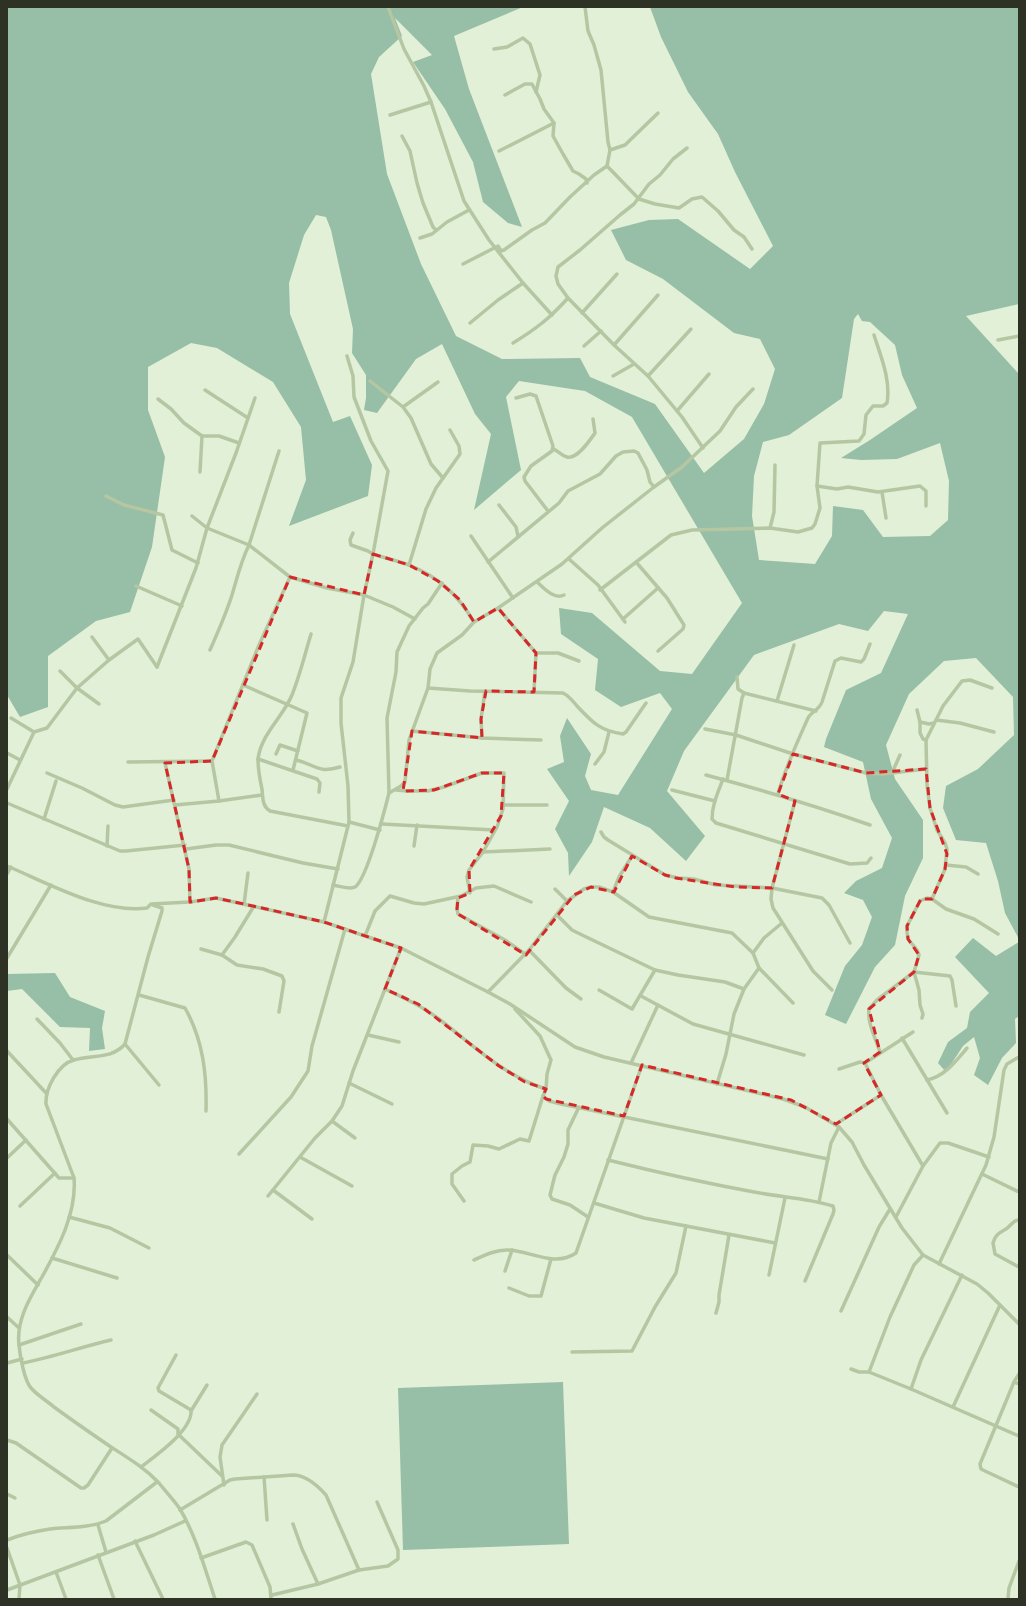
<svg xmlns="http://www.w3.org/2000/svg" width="1026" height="1606" font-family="'PT Sans',sans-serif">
<rect width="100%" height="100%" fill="#e1f0d6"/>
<g fill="#97bea6" fill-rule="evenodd">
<path d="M7,7H523L454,36L469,89L522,227L508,223L483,202L473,162L445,109L413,62L432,55L395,18L402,36L379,57L371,74L387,174L421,264L456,336L502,359L580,358L590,377L655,404L704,473L744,439L764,404L775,369L760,339L734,333L663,279L626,260L611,230L649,220L678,219L750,269L773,246L735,172L718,134L688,92L661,37L650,7H1019V304L966,316L1019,374V939L1005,913L998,881L986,843L956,840L943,808L946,786L978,769L1014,735L1013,697L976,658L944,661L909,694L886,745L895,779L923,820V858L905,896L895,945L875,967L846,1024L825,1015L845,966L862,945L872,917L863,900L844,893L856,881L882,868L892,838L871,799L863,762L824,747L826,739L846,690L881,673L908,614L884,611L868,631L839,624L754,655L684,751L667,791L705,836L686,861L650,828L604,807L592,842L569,876L568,853L555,829L569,801L547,769L564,762L560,736L567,718L591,754L585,776L591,790L618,795L672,709L660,693L621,707L595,690L598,659L561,634L559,608L592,613L660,671L692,674L742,603L632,417L585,391L519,381L506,397L521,470L474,510L491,434L475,414L442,344L416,359L377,413L364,410L366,398V375L352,353L353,329L331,230L326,217L316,215L304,235L289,283L290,314L333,422L350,416L372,465L368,496L289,526L306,480L301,427L273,382L217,348L191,343L148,367V410L165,457L152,547L130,612L96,621L48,656V707L20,717L7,695ZM858,314L862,321L870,322L895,345L902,375L917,408L870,440L841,458L861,460L897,459L940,443L949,481L948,520L930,536L883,537L863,510L833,506L832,536L815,564L759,560L752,516L754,476L763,442L789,435L842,398L854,319Z"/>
<polygon points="973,938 996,956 1019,942 1019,1016 1015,1019 1016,1043 1002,1058 988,1085 974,1075 980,1058 974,1037 963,1046 946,1072 938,1063 948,1042 967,1028 970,1012 989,993 955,957"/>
<polygon points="55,973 70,997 105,1011 102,1028 105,1049 89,1051 90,1028 60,1027 22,989 7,991 7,974"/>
<polygon points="563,1382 569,1544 403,1550 398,1388"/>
</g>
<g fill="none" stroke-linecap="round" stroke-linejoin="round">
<g stroke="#b5c7a2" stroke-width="3.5">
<polyline points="388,7 404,49 424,86 431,102 464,201 489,240 523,283 552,315"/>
<polyline points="494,49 507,47 523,38 530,44 540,75 536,92"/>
<polyline points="505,95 525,84 532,84 540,99 544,109 554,123 553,136 563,154 573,171 579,174 586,179 587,183"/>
<polyline points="390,115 431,102"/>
<polyline points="402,136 410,151 417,183 423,203 433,227 436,230"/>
<polyline points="687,148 673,159 660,175 649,184 634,204 620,215 580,250 558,267 556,276 558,284 568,298 614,345 648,376 682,417 703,448"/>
<polyline points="610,150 625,145 658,113"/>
<polyline points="499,151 554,123"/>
<polyline points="607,166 639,199 655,204 679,208 692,199 702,197 718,211 734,230 744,237 752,249"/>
<polyline points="420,238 432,234 447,222 469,210"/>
<polyline points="463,264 498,246 501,251 504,250 532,230 545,223 570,197 594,175 607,166 610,150 608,142 601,70 594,45 588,31 585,7"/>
<polyline points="582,313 617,274"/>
<polyline points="470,323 498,300 523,283"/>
<polyline points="998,340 1019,336"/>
<path d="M513,343C536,329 550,318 568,298"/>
<polyline points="614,345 658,295"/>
<polyline points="584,346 601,331"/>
<polyline points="613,376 634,364"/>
<polyline points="648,376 691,329"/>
<polyline points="370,381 403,407 411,418 431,464 443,478"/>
<polyline points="205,390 248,418"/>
<polyline points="516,398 530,394 536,396 553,446 552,451 531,466 524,477 525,481 548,511"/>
<polyline points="158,399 171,409 184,423 202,436 219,436 239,443"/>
<polyline points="403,407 438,382"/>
<polyline points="677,411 709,374"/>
<path d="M553,449C559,451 562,456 567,457C577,460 590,440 595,433L593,419"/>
<polyline points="200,472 202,436"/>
<polyline points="817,486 837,489 848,487 878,492 920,486 926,491 926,506"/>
<polyline points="882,492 886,518"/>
<polyline points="106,496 124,505 163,515 172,550 198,563"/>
<polyline points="499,505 516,527 518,536"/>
<polyline points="192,516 207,528 249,545 290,577 327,588 364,595 393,607 415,619"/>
<polyline points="770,528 774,512 775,465"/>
<path d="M353,533L350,540L351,545L368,551L373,554C385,558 398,561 409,565C439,577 458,595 474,622"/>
<polyline points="471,536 513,598"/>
<polyline points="569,559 598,585 625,622"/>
<polyline points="488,562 559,503 568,491 600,474 616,456 623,452 634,451 638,453 647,470 650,482 654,487"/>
<polyline points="636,562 667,598 684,625 683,629 658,651"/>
<polyline points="409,565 426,509 436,488 460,454 459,446 450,430"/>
<path d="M537,582C544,588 554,600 564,595"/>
<polyline points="136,586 182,606"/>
<path d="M600,590L671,535L692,530L770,528L798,532L812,528L815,524L820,508L817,486L820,443L859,441L864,434L866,415L873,406H883L887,403C891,380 881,357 874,335"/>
<polyline points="498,608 536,653 534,692"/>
<polyline points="623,619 658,588"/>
<path d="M311,634C305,654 300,675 292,695C283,717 261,734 258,759C258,769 260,780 262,789C263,798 262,806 270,811L348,826"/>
<polyline points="92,637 109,660"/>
<path d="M210,650C218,632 226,614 232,595C237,578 241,561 249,545L279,451"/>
<polyline points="536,653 558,653 579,661"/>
<polyline points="157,667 196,568 207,528 236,453 255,398"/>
<polyline points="60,671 77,688 99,704"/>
<polyline points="737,677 738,689 744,693"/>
<polyline points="243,685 307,713 293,770"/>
<path d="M428,688L470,691L563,693C569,696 573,701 577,706C592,722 600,731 623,734L626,732L646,703"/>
<polyline points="777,701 794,645"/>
<polyline points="917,710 920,722 929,724 934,723"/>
<polyline points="11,718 34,732"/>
<polyline points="936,720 960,723 994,732"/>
<polyline points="920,722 920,733 923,739 926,740"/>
<polyline points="705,729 736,735 793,754 866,773 883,774 926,769"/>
<polyline points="412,731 482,738 541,740"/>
<polyline points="482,738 481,719 485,691"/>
<polyline points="7,753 20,760"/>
<polyline points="276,754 280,745 298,751"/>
<polyline points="258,759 317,779 320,783 319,792"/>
<path d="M296,760C315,764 317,774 340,767"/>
<polyline points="128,762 212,761"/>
<polyline points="165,763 189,869 190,902"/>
<polyline points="595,764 604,752 609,732"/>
<polyline points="47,773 82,788 115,805 123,807 174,800"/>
<polyline points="892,773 900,755"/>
<path d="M706,775C762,790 816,806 870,825"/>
<path d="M723,779C718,792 712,805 712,819L716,823L850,864L867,863L871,858"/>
<polyline points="727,780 742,698 744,693 816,711"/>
<polyline points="7,789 34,732 47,728 77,688 109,660 138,639 157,667"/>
<polyline points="396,790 408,791 428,791 444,787 482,773 504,773 503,809 497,827 483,852 469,870 467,877 470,893"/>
<polyline points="672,790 715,801"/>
<polyline points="389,793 387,718 396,672 397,652 409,626 423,608 428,604 442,583"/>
<path d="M778,794C785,768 797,743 808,718C811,712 819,710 822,702L835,661L841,658L861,662L864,659L870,644"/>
<polyline points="219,801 212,761 259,645 290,577"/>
<polyline points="795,801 772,888 771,899 773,908 813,971 832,990"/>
<polyline points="7,803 120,851 126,851 185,845"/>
<polyline points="175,805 219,801 262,795"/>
<polyline points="504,805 547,805"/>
<polyline points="44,819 56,781"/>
<polyline points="349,822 380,830"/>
<polyline points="382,824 494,830"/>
<polyline points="601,832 604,837 608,840 665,875 678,878 694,879 716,885 772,888 822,898 829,905 850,943"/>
<polyline points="107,846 108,826"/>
<polyline points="414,846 417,825"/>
<polyline points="186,849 216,845 229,845 303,863 338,869"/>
<polyline points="483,852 550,849"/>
<polyline points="946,865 966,867 978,874"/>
<path d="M7,866C48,883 102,914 147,908L151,904L190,902L216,898L324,922L365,936L401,948L488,992L510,1004L575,1047L604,1057L783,1099L805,1107L839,1127L852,1142L864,1165L902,1228L923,1255L977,1284L988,1293L1019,1324"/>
<polyline points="7,874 11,867"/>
<path d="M333,885C339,886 349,890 355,887C367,879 385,809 389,793L401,786L405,782L409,740L428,688L430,669L437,653L462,635L474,622L498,608L562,564L602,528L654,487L682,467L720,431L736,407L753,389"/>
<polyline points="555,889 567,901"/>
<polyline points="613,892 619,877 632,856"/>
<polyline points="458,897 457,909 458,914 505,940 525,954"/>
<polyline points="932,899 945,869 947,849 945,843 937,830 930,808 927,785 926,740 943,706 962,681 970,680 992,688"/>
<polyline points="244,904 248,873"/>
<path d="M153,905L162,908V911L148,957L125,1044C111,1060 92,1054 74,1060C58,1064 45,1089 46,1104L74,1178C77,1213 58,1248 42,1277C30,1298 16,1320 19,1345C20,1355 24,1380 31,1388C37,1395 47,1401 54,1407C73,1421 92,1434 111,1447C128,1458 145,1468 159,1483C166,1492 174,1500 180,1509C196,1536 205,1569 215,1599"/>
<polyline points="557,915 572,930 580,934 655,970 678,975 725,982 744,989"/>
<polyline points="324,922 349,822 348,786 341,723 341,698 353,662 364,595 373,554 388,471 371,441 354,397 353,376 347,356"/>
<polyline points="365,936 375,911 390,896 414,903 424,904 461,896 476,888 494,886 531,902"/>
<polyline points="201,949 222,955 237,965 263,969 282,976 284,981 279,1012"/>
<polyline points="529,950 566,988 581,999"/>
<polyline points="753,953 764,938 782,923"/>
<polyline points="222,955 235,937 254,906"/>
<polyline points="7,958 51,885"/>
<path d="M385,989C404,998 422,1006 439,1019C473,1045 504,1076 546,1089"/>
<polyline points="599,990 632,1009 655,970"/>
<polyline points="488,992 529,950 567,901 584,889 591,887 599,887 613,892 649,917 732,933 753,953 759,968 793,1003"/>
<path d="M139,995L185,1008C203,1040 207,1074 206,1111"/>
<polyline points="641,996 693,1024 804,1055"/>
<polyline points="922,1018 923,1014 920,1005 919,990 914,972 919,955 917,950 908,939 907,932 907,926 920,901 927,898 932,899 946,909 974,919 998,934"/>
<polyline points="37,1019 60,1043 73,1060"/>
<polyline points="368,1035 399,1042"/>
<polyline points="902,1038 947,1113"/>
<polyline points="125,1044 159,1085"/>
<polyline points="7,1051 47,1094"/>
<path d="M880,1052C876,1039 867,1023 869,1009L877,1000L914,972L950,976L952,980L956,1006"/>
<polyline points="631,1063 658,1005"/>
<polyline points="865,1063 881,1095 923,1166"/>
<polyline points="839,1069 860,1062 865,1063 913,1032"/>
<path d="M927,1080C945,1076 955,1062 967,1048"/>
<polyline points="349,1083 392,1104"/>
<polyline points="717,1084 726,1054 734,1014 744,989 759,968"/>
<polyline points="543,1096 549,1101 561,1104 828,1159"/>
<polyline points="579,1107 568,1130 568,1144 564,1157 555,1175 550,1195 552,1199 570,1205 588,1217"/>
<polyline points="7,1119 59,1178 74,1178"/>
<polyline points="332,1121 355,1138"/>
<polyline points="836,1124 881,1095"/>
<polyline points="239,1154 291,1097 308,1071 312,1046 345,929"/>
<polyline points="300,1157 352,1186"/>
<polyline points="7,1158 26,1140"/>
<path d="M608,1160C656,1172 705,1183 754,1192C780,1197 808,1198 833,1206L834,1210L833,1214L805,1281"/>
<polyline points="982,1174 1019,1192"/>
<polyline points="273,1190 312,1219"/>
<polyline points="268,1196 315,1138 332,1121 342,1106 353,1071 401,948"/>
<polyline points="464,1201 452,1184 452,1174 462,1166 470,1162 473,1145 488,1146 499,1149 520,1139 529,1141 543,1096 546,1089 547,1074 551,1060 540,1036 515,1009"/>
<polyline points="819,1202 831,1143 839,1127"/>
<polyline points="594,1203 644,1218 775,1243"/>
<polyline points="20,1206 55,1173"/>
<polyline points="69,1217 110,1228 149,1248"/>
<polyline points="896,1217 923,1166 940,1143 948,1143 989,1157"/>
<path d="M1019,1220C1013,1220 1011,1226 1006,1229C999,1233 995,1235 993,1243L995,1254L1019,1267"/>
<polyline points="7,1255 38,1285"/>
<polyline points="52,1258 117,1278"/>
<path d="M474,1260C485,1255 495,1250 507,1250C529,1250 554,1268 576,1253L642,1065"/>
<polyline points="939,1264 986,1165 994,1137 1004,1070 1007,1064 1019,1057"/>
<polyline points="505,1271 512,1250"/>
<polyline points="769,1275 785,1198"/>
<polyline points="509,1288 529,1296 541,1296 551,1259"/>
<polyline points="841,1311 879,1227 890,1209"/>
<polyline points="716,1313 719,1302 719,1295 729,1235"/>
<polyline points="7,1317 19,1328"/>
<polyline points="19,1345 81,1324"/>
<polyline points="572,1352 632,1351 655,1307 676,1273 686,1226"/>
<polyline points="7,1363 22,1359"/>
<path d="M23,1363C53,1357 81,1347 111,1340"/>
<polyline points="851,1369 859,1372 869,1372 911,1389 1019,1436"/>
<polyline points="869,1372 890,1317 914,1265 923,1255"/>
<polyline points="1019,1374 1014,1382 1019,1384"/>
<polyline points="1014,1382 980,1464 981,1469 985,1471 1019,1487"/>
<polyline points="911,1389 921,1360 962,1275"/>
<polyline points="953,1407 1000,1305"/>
<polyline points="151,1410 178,1429 178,1434 222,1476"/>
<polyline points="191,1411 207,1385"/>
<polyline points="7,1440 16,1443 81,1488 84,1488 88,1485 112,1448"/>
<path d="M141,1467C155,1456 193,1430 191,1410L159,1391L158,1388L176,1355"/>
<polyline points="264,1477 267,1520"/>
<polyline points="224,1485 220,1457 222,1445 257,1394"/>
<polyline points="7,1494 15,1498"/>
<path d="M180,1510L230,1480L235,1479L293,1475C305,1475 318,1486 326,1495L359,1570"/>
<polyline points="293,1524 302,1549 318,1584"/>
<polyline points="98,1525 106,1552"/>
<path d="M7,1540C20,1535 36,1531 50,1529C69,1527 89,1528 106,1521L157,1482"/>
<polyline points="135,1541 163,1599"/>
<polyline points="7,1548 20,1585 19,1599"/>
<polyline points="98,1555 114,1599"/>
<polyline points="201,1558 246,1542 252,1545 270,1587 271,1599"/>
<polyline points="56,1572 66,1599"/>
<polyline points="7,1590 154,1535 185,1521"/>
<polyline points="272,1595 318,1584 359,1570 388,1566 398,1559 398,1550 377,1502"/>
<polyline points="1008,1599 1009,1588 1019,1561"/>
</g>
</g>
<path fill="none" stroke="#d62828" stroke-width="3" stroke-dasharray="8 5" stroke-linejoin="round" d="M373,554L409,565L438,581L460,600L474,622L498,608L536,653L534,692L486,691L481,719L482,738L412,731L403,791L434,790L482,773H504L501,816L469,870L470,893L458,898L457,909L458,914L526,955L574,895L591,887L614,892L632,856L665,875L676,878L735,887L772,888L795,801L778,794L793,754L866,773L926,769L930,808L947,854L945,869L932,899H921L907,926L908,939L919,955L914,972L869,1009L880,1052L864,1063L881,1095L836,1124L791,1100L642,1065L624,1116L546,1099L543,1096L546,1089L525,1082L499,1066L418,1004L385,989L401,948L324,922L244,904L216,898L190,902L189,869L165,763L212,761L290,577L364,595Z"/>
<rect width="1026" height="1606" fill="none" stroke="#2d3225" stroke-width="16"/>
</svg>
